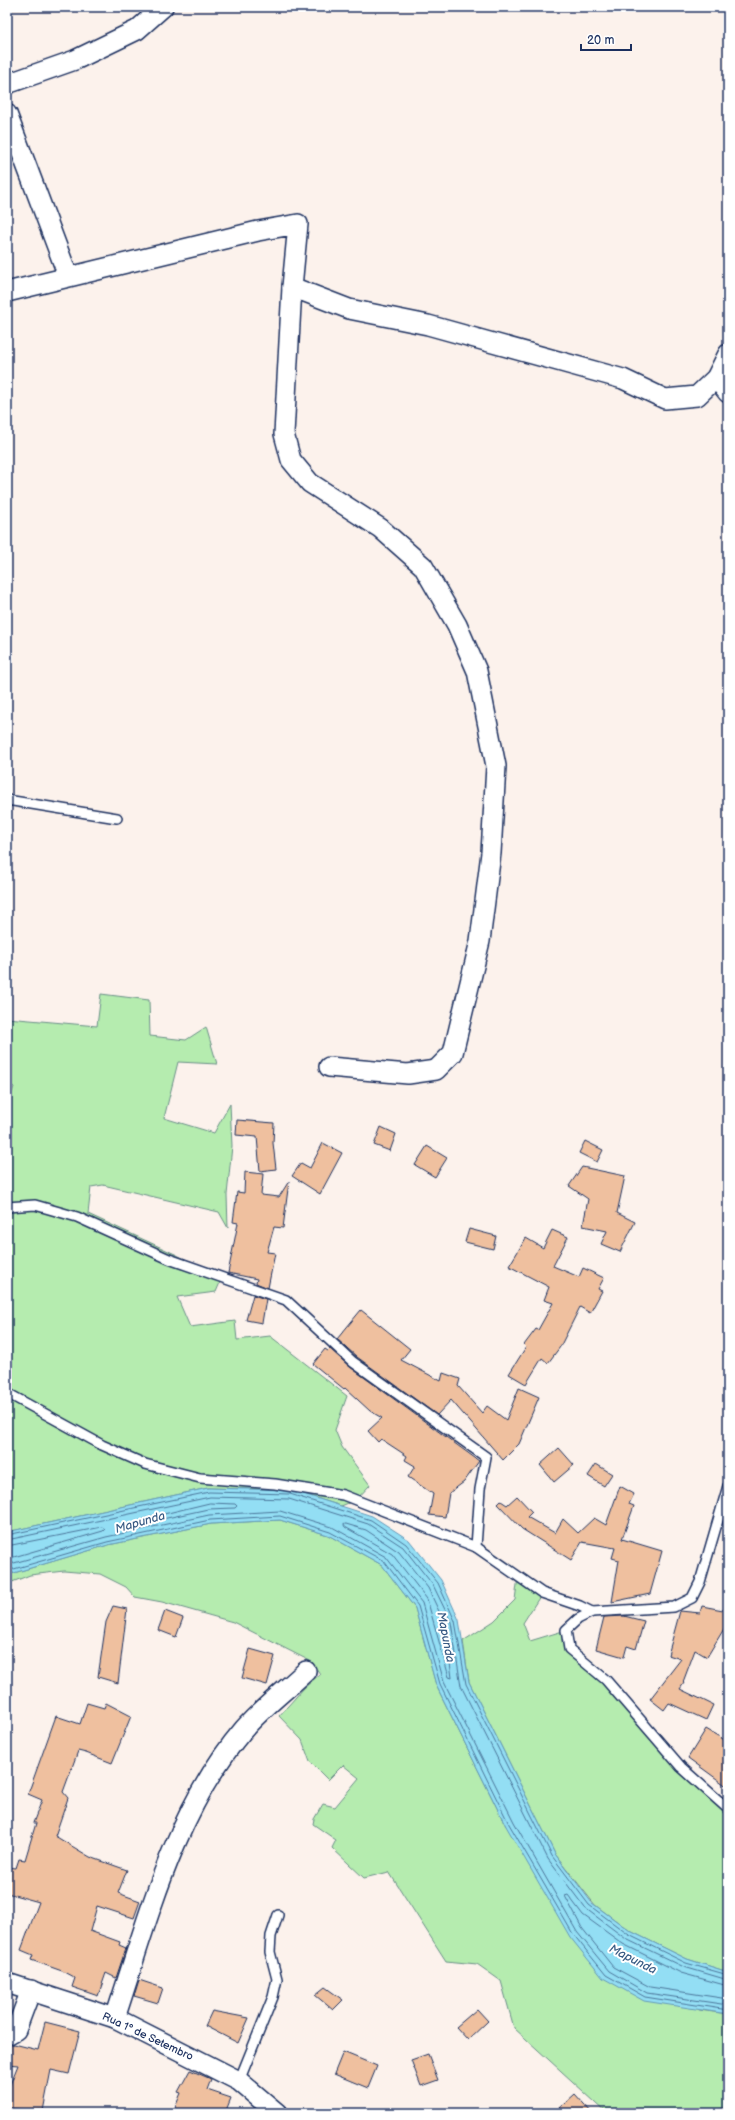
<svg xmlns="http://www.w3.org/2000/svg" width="735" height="2120" font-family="'Balsamiq Sans',sans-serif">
<rect width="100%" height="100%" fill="#fcf2ec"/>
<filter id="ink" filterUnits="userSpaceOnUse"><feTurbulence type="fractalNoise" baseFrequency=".025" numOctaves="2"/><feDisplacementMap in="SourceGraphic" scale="8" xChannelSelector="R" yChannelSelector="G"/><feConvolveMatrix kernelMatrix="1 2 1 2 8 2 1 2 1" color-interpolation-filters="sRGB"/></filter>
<g filter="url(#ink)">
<g fill="#b5ecaf" stroke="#688e86">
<polygon points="101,994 149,1000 150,1036 186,1040 206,1027 217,1064 178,1062 164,1118 214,1133 230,1104 232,1146 227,1195 228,1228 219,1212 103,1185 91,1187 88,1214 175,1254 222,1278 216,1292 177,1297 190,1327 235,1321 237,1340 270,1336 347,1396 335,1430 342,1447 370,1485 356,1500 341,1506 291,1490 208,1488 7,1532 7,1105 14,1087 7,1083 7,1018 97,1026"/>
<polygon points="280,1520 328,1535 382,1565 415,1608 436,1685 506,1826 699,2010 728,2014 728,2106 711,2113 607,2113 514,2028 501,1981 477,1964 446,1961 389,1872 364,1878 332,1848 336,1840 313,1824 314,1819 323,1804 335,1807 359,1778 343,1765 328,1780 310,1762 302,1740 279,1716 304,1688 320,1674 312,1662 233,1622 162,1602 135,1597 126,1587 100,1574 64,1571 30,1575 7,1584 7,1575 108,1545 211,1524"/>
<polygon points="518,1577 542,1593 523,1623 530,1641 566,1630 569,1649 606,1680 681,1767 728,1809 728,1972 687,1959 630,1931 595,1905 555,1854 469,1682 463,1641 494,1621 515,1600"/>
</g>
<polygon fill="#93def4" stroke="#6398b8" points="208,1488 291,1490 372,1516 409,1540 441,1580 459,1620 469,1682 555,1854 592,1903 630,1931 687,1959 728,1972 728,2014 644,2001 603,1978 570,1937 506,1826 436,1685 415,1608 382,1565 328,1535 280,1520 211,1524 108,1545 7,1575 7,1532"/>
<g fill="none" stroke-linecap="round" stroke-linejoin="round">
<g stroke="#4b759a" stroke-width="1">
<polygon points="210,1503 235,1504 237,1506 235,1508 208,1509 144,1523 142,1521 144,1519"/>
<polygon points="346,1524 366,1530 399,1552 428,1588 445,1624 452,1678 449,1677 427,1599 392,1554 345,1527 344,1525"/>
<polyline points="7,1535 209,1492 290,1494 371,1520 406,1544 438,1583 455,1621 466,1684 552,1856 589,1905 629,1935 686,1963 728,1975"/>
<polyline points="7,1540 210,1497 289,1499 368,1524 403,1547 433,1585 451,1622 461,1686 548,1859 585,1908 626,1939 684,1967 728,1980"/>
<polyline points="7,1546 102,1527 105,1529 103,1531 7,1559"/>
<polyline points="7,1565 106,1537 209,1515 280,1511 332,1527 386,1557 422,1603 444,1682 514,1822 577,1932 609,1971 647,1993 728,2005"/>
<polyline points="7,1571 107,1542 210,1520 280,1516 330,1532 384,1561 418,1606 440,1684 509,1824 573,1934 606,1975 645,1997 728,2010"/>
<polyline points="728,1986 681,1973 623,1944 583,1915 568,1895 565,1896 582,1928 613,1967 650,1987 728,1999"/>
</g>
</g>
<g fill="#efc09f" stroke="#1b2f5e">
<polygon points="237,1120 274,1123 273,1143 276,1169 260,1171 257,1137 236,1135"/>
<polygon points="381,1127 396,1134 390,1151 374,1145"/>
<polygon points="585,1141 603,1150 597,1162 579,1153"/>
<polygon points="323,1143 342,1153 320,1194 292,1176 301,1163 310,1168"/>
<polygon points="427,1146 447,1158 435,1177 415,1165"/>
<polygon points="582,1167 625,1176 617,1213 635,1222 620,1252 601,1244 607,1231 583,1226 588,1199 569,1186"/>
<polygon points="245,1172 263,1174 261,1195 279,1197 289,1181 283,1228 274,1227 267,1252 275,1253 268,1288 256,1283 257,1279 228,1273 238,1223 233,1222 237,1192 244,1193"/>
<polygon points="469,1229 496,1236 493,1249 465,1242"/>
<polygon points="552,1230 568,1237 553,1266 579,1277 583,1268 604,1278 598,1289 602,1291 590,1313 580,1307 560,1347 548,1363 542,1358 526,1384 509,1374 526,1347 524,1345 536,1329 538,1330 553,1303 544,1300 549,1287 509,1266 526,1238 543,1248"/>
<polygon points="253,1295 266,1299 262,1323 246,1320"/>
<polygon points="361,1310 410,1349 401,1360 441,1381 443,1373 460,1379 458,1386 482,1413 487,1406 506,1420 519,1388 539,1397 519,1444 503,1460 451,1400 437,1415 357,1357 337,1339"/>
<polygon points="325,1349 328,1351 330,1349 350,1367 479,1461 464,1482 449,1493 445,1517 429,1515 433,1494 408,1477 415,1466 405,1460 407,1456 381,1439 378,1442 368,1431 382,1418 370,1411 345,1388 344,1389 313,1364"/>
<polygon points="559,1448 574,1465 554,1482 540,1465"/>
<polygon points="596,1464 612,1474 604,1486 588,1476"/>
<polygon points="620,1486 634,1494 629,1504 634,1506 622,1539 662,1551 650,1594 612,1602 619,1560 612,1558 615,1548 582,1542 571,1560 522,1529 498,1504 501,1501 507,1505 517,1496 532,1512 527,1517 555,1533 563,1519 578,1533 594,1518 606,1525"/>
<polygon points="113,1606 127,1609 118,1683 98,1677 106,1622"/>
<polygon points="702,1606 728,1611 728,1622 707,1657 695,1650 683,1682 684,1683 680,1689 713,1705 706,1720 669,1703 664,1710 650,1699 681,1659 668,1655 680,1611 700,1613"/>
<polygon points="165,1611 183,1618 176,1637 158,1630"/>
<polygon points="624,1616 644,1621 636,1649 627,1646 624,1657 596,1649 604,1617"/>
<polygon points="250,1649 275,1656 267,1685 242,1678"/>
<polygon points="87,1703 104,1708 106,1703 131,1716 112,1763 86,1753 78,1751 63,1792 68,1798 55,1836 90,1857 127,1870 118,1893 140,1901 134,1918 97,1906 90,1931 120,1942 119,1945 126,1948 116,1978 106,1973 98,1996 72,1987 75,1978 62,1971 31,1960 33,1955 21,1950 39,1902 7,1893 7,1867 16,1868 19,1859 25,1860 36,1823 33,1823 42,1800 28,1794 56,1716 80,1724"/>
<polygon points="706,1729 728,1742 728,1787 688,1758"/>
<polygon points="139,1980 163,1988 158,2003 134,1996"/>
<polygon points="325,1987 343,2000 333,2010 315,1995"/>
<polygon points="477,2009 488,2021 468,2040 456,2027"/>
<polygon points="212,2011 249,2018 238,2043 205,2026"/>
<polygon points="45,2022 80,2031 69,2074 51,2070 43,2111 39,2110 39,2113 26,2113 26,2110 7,2108 7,2092 18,2065 7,2064 7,2046 14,2044 38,2050"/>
<polygon points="343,2052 377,2066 368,2088 334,2074"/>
<polygon points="428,2054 438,2080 421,2086 411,2060"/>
<polygon points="190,2070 211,2079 207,2090 231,2098 225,2113 182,2113 174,2110 181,2093 178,2092"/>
<polygon points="575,2094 592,2113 554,2113"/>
</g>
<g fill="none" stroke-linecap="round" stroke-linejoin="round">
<g stroke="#1b2f5e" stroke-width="12">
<g id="lane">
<polyline points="7,800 117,818"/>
<polyline points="7,1207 35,1205 77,1217 169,1259 286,1300 353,1362 486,1457 480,1489 476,1547 542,1593 580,1606 592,1612"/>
<polyline points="7,1393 102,1445 145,1464 200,1478 275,1484 343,1495 476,1547"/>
<polyline points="728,1486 700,1582 692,1598 674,1607 592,1612 578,1619 566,1630 569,1649 606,1680 681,1767 728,1809"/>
<polyline points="239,2081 273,1997 277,1979 270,1952 271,1936 278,1915"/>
</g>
</g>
<g stroke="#1b2f5e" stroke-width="22">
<g id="street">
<polyline points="7,84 75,60 137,30 163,7"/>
<polyline points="7,114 68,276"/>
<polyline points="292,287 349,309 428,325 623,379 665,399 697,396 716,378 728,354"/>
<polyline points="7,292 258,231 298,224 292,287 284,434 291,460 310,483 380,528 423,566 457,625 477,671 496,766 491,853 480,941 453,1053 436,1070 408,1074 329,1067"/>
<polyline points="716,378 728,393"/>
<polyline points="7,1983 115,2018 239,2081 277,2113"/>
<path d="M115,2018C148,1919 175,1810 244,1729C262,1708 286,1690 306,1671"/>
<polyline points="7,2035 16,2030 31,1990"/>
</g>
</g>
<use href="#lane" stroke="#fff" stroke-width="9"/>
<use href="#street" stroke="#fff" stroke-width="19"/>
</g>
</g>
<g text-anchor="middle" stroke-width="4" stroke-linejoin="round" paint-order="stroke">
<g font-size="11" fill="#1b2f5e" stroke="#fff">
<text transform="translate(148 2036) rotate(25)" y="4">Rua 1º de Setembro</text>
</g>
<g font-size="12" font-style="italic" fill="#395b84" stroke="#fff">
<text transform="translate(140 1522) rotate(-16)" y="4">Mapunda</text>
<text transform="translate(446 1637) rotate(79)" y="4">Mapunda</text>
<text transform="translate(633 1959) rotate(27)" y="4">Mapunda</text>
</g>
</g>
<rect width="735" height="2120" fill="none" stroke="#fff" stroke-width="24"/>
<rect x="12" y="12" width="711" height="2096" fill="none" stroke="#1b2f5e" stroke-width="1.5" filter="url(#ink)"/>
<path d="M581 44v6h50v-6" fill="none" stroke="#1b2f5e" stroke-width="2"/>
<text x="587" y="44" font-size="12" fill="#1b2f5e" stroke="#ffffff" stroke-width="3" paint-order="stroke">20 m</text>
</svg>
